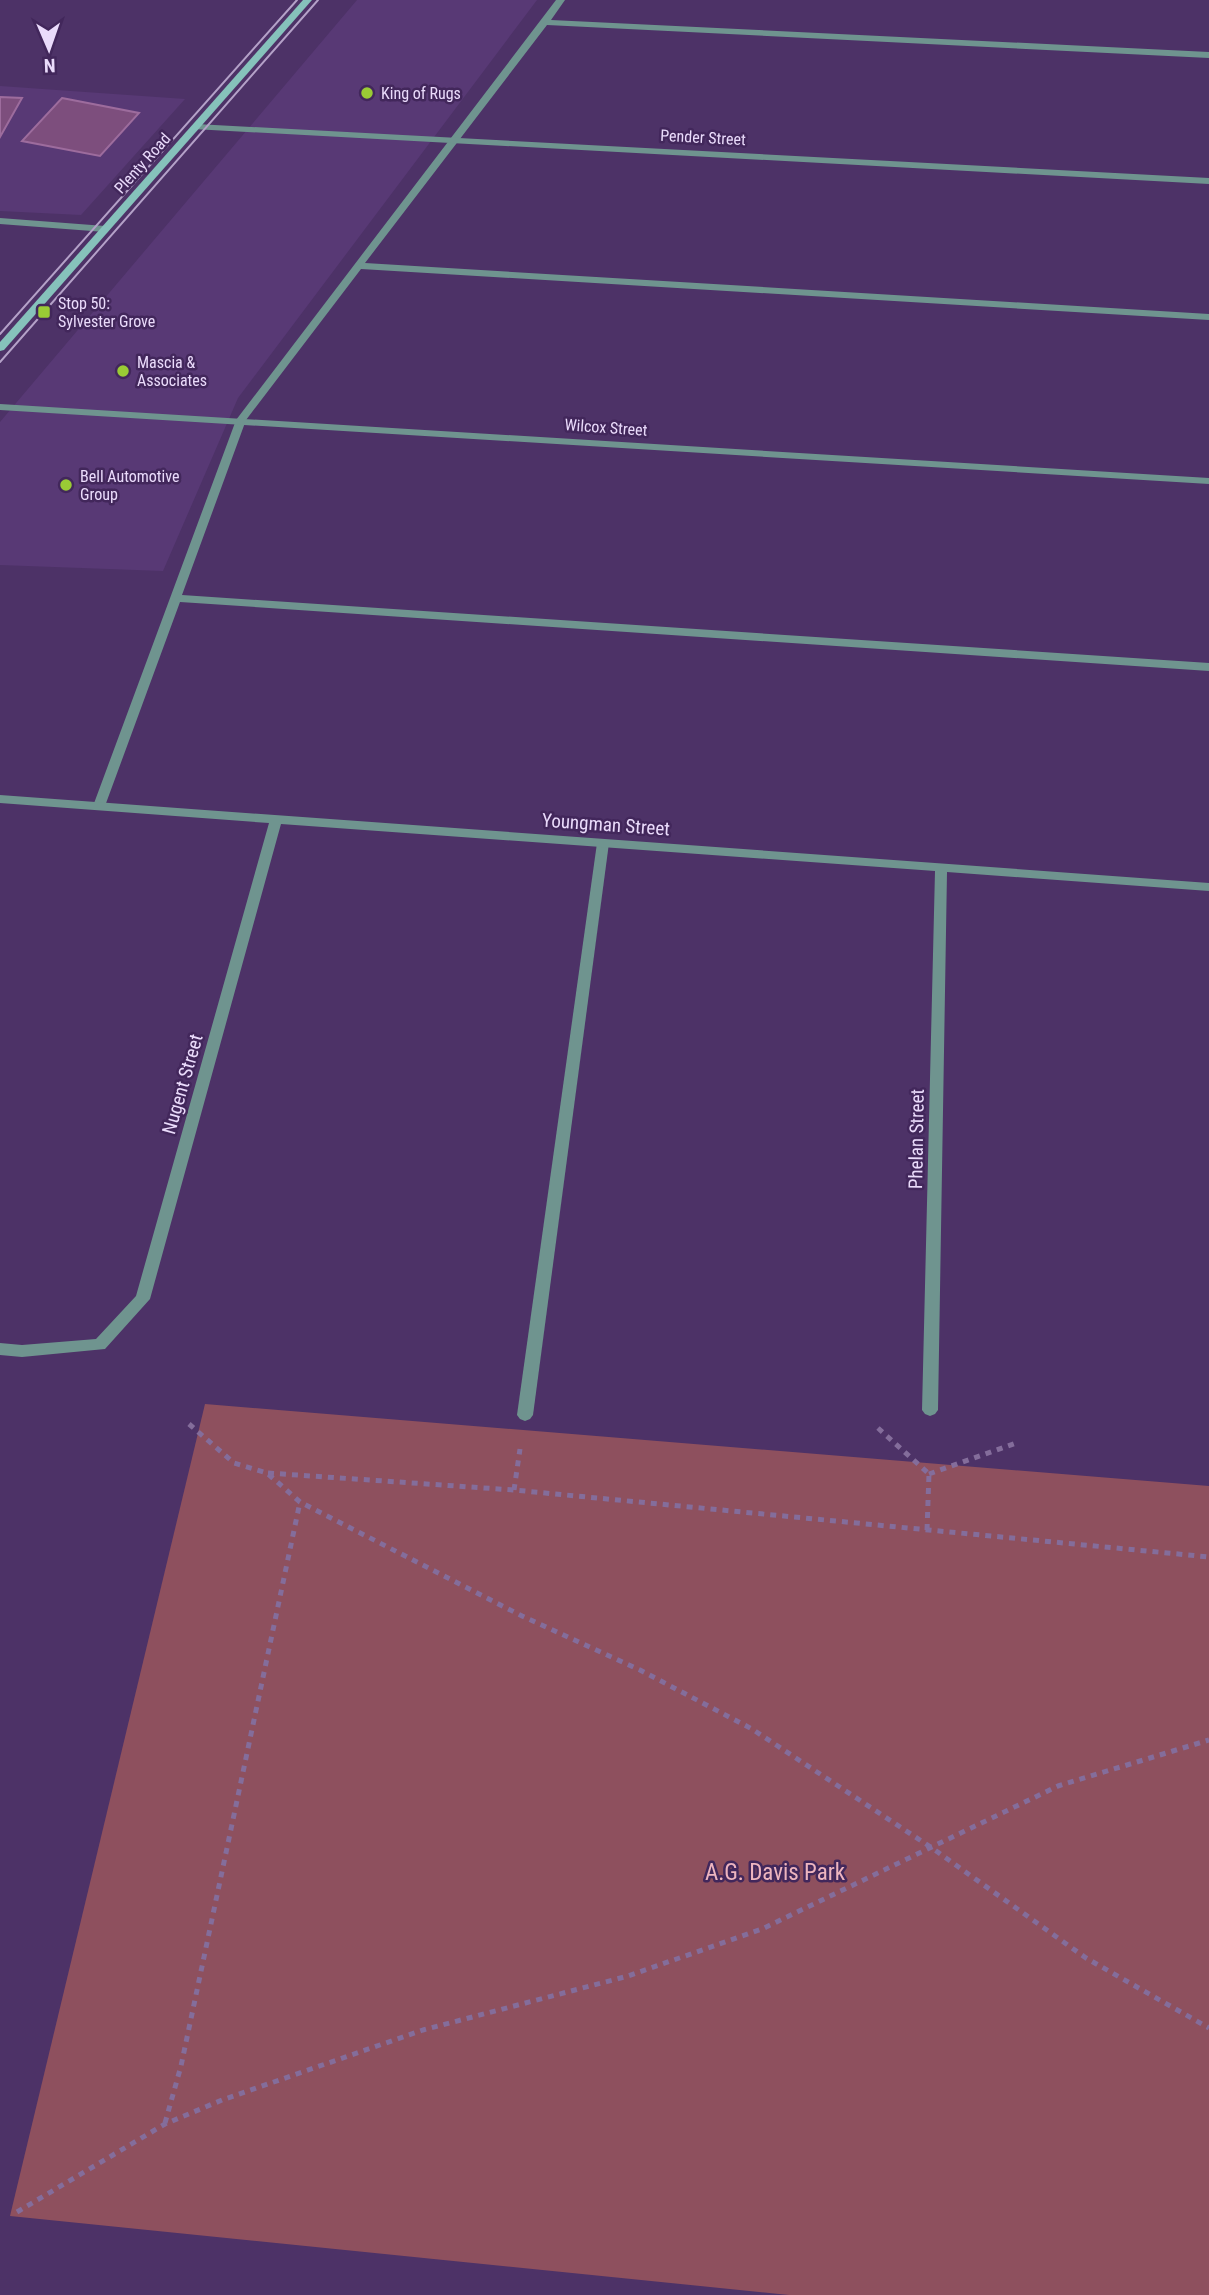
<svg xmlns="http://www.w3.org/2000/svg" width="1209" height="2295" font-family="'Roboto Condensed',sans-serif">
<rect width="100%" height="100%" fill="#4d3267"/>
<g fill="#583975">
<polygon points="357,0 537,0 238,398 163,571 0,565 0,422"/>
<polygon points="0,86 185,99 81,215 0,211"/>
</g>
<polygon fill="#8e505e" points="205,1404 1209,1486 1209,2295 789,2295 10,2216"/>
<g fill="#7d4e7d" stroke="#9d6c9d" stroke-width="2">
<polygon points="0,97 22,98 0,137"/>
<polygon points="62,98 139,113 100,156 22,141"/>
</g>
<g fill="none" stroke-linecap="round" stroke-linejoin="round">
<g stroke="#846d9b" stroke-width="5" stroke-dasharray="6 6" stroke-linecap="butt">
<polyline points="189,1424 234,1463 267,1473 300,1502 522,1616 640,1670 752,1729 932,1848 1086,1958 1209,2028"/>
<polyline points="878,1428 929,1474"/>
<polyline points="268,1473 514,1490 1209,1557"/>
<polyline points="929,1474 1016,1443"/>
<polyline points="514,1490 520,1449"/>
<polyline points="927,1530 929,1474"/>
<polyline points="165,2123 181,2066 300,1502"/>
<polyline points="17,2212 165,2124 222,2100 423,2030 628,1976 762,1929 1058,1786 1209,1740"/>
</g>
<g fill="#6f948f" fill-rule="evenodd">
<polygon points="556,0 565,0 551,20 1209,52 1209,58 547,25 365,263 1209,314 1209,320 361,269 246,420 182,595 1209,663 1209,671 180,602 105,806 99,810 95,809 93,806 236,420"/>
<polygon points="603,839 609,843 533,1415 530,1419 525,1421 520,1419 517,1415 597,843"/>
</g>
<g fill="#6f948f" fill-rule="evenodd">
<polygon points="196,124 1209,178 1209,184 193,129 193,125"/>
<polygon points="0,218 105,226 110,229 105,232 0,224"/>
<polygon points="0,404 1209,478 1209,484 0,410"/>
<polygon points="0,795 1209,883 1209,891 947,872 938,1410 935,1414 930,1416 925,1414 922,1410 935,871 281,824 150,1299 105,1349 22,1357 0,1355 0,1343 22,1345 96,1339 136,1296 269,823 0,803"/>
</g>
<polygon fill="#86c2bb" fill-rule="evenodd" points="303,0 312,0 4,350 0,351 0,342"/>
<g stroke="#b4a1c8" stroke-width="2">
<polyline points="0,334 297,0"/>
<polyline points="0,362 318,0"/>
</g>
</g>
<g fill="#9acb35" stroke="#42275b" stroke-width="2.5">
<circle cx="367" cy="93" r="7"/>
<rect x="37" y="305" width="14" height="14" rx="3.5"/>
<circle cx="123" cy="371" r="7"/>
<circle cx="66" cy="485" r="7"/>
</g>
<g text-anchor="middle" stroke-width="5" stroke-linejoin="round" paint-order="stroke">
<g font-size="16" fill="#eadbfb" stroke="#42275b" text-anchor="start">
<text x="381" y="99">King of Rugs</text>
<text x="58" y="309">Stop 50:<tspan x="58" dy="18">Sylvester Grove</tspan></text>
<text x="137" y="368">Mascia &amp;<tspan x="137" dy="18">Associates</tspan></text>
<text x="80" y="482">Bell Automotive<tspan x="80" dy="18">Group</tspan></text>
</g>
<g font-size="16" fill="#eadbfb" stroke="#42275b">
<text transform="translate(703 137) rotate(3)" y="6">Pender Street</text>
<text transform="translate(142 163) rotate(-48)" y="6">Plenty Road</text>
<text transform="translate(606 427) rotate(4)" y="6">Wilcox Street</text>
</g>
<g font-size="19" fill="#eadbfb" stroke="#42275b">
<text transform="translate(606 824) rotate(4)" y="7">Youngman Street</text>
<text transform="translate(182 1084) rotate(-74)" y="7">Nugent Street</text>
<text transform="translate(916 1139) rotate(-89)" y="7">Phelan Street</text>
</g>
<g font-size="23" fill="#eeb5bf" stroke="#42275b">
<text x="775" y="1880">A.G. Davis Park</text>
</g>
</g>
<g transform="translate(49 49) rotate(178)" stroke="#42275b" stroke-width="5" paint-order="stroke">
<path d="M0-5L12 26L0 18L-12 26Z" fill="#eadbfb"/>
<text y="-10" font-size="19" font-weight="bold" text-anchor="middle" fill="#eadbfb">N</text>
</g>
</svg>
